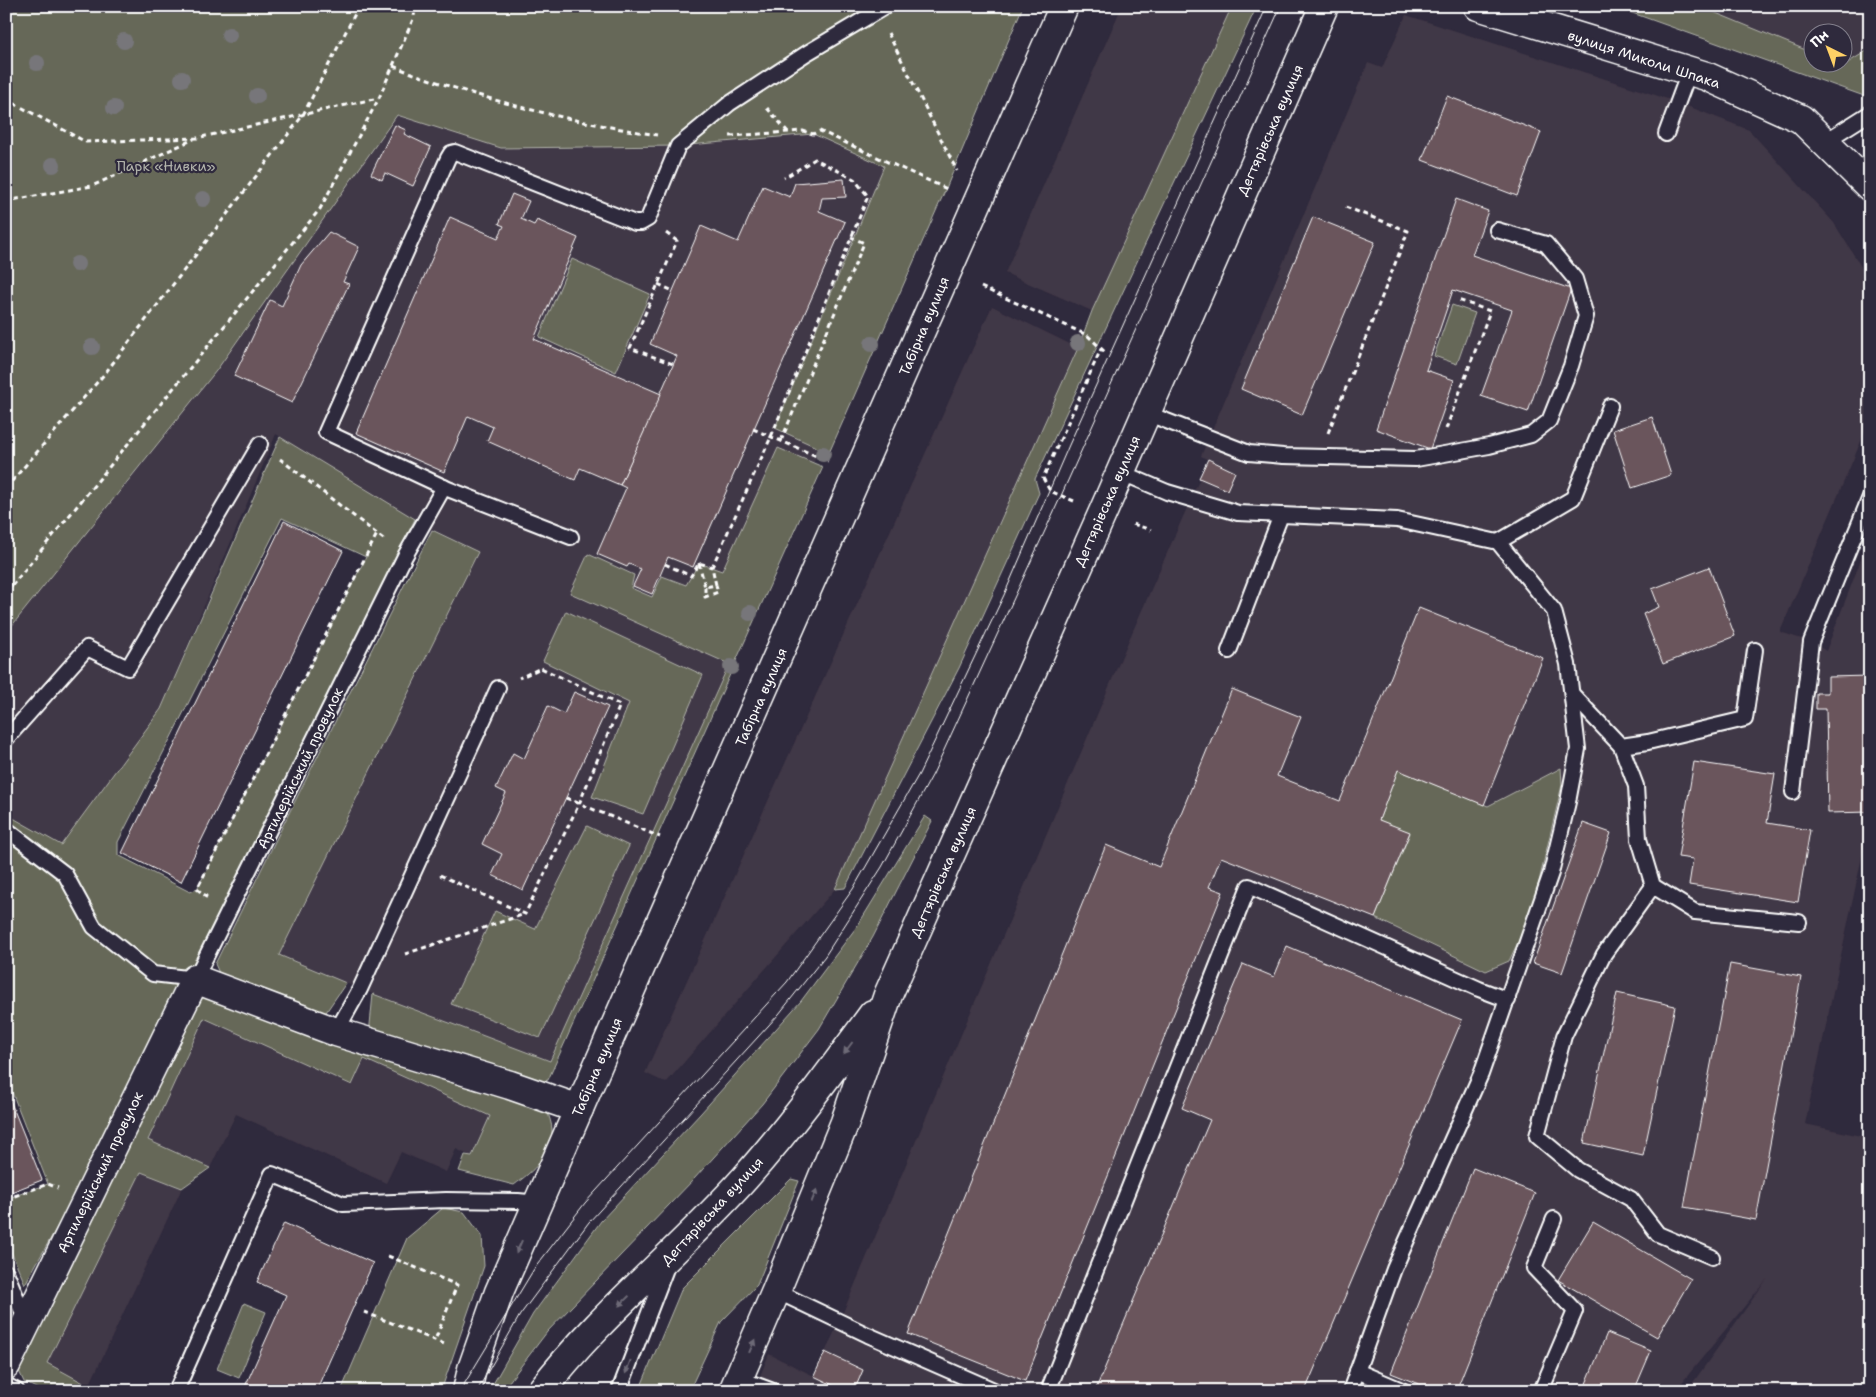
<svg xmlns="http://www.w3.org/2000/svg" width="1876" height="1397" font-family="'Shantell Sans',sans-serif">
<rect width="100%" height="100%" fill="#2f2a3d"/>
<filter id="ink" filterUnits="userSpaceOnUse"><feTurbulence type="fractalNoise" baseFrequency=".02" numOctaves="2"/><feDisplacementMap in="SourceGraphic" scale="10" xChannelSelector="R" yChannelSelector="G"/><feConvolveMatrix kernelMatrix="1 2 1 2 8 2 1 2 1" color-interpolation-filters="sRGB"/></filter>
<g filter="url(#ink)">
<g fill="#413746" fill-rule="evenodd">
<polygon points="1122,6 1232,6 1092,311 1005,273"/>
<path d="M1613,6H1870V92L1864,96ZM1814,32H1844V62H1814Z"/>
<polygon points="1406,15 1677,102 1749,130 1834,223 1870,281 1870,420 1780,632 1811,642 1826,651 1870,536 1870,819 1805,1124 1870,1138 1870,1391 1687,1391 1767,1279 1675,1391 754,1391 769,1354 814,1376 839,1322 1128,642 1208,460 1201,456 1368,63 1382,68"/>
<polygon points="397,115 501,148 678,146 813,134 935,189 725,662 729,664 550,1061 360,989 279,955 478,552 432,530 276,434 161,709 61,845 6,814 6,633 216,371"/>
<polygon points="992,306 1078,348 835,889 666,1083 645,1073"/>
<polygon points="204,1018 351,1085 364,1059 490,1116 471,1156 456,1149 446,1172 401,1152 386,1183 236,1114 210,1168 148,1140"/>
<polygon points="141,1171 182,1188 89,1386 47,1363"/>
</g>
<g fill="#666859" stroke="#b2b4ac" fill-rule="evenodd">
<polygon points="6,6 888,6 891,13 912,6 1023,6 944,193 829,453 775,428 884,166 813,134 678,146 501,148 397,115 216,371 6,633"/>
<polygon points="1232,6 1257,6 1035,479 1039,493 959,668 845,888 835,889 1078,348 1092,311"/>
<polygon points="1613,6 1699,6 1813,53 1814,62 1837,63 1844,65 1870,49 1870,101 1864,96"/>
<polygon points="572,259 650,294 616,372 539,337"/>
<polygon points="1452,305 1475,313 1457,364 1434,356"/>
<path d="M280,437L415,519L193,966L75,1195L25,1284L6,1240V1199L48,1184L6,1077V814L61,845L161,709ZM282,518L366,557L197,889L190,892L118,855V842Z"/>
<polygon points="778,448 823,467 548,1080 540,1082 369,1035 373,994 550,1061 729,664 570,593 588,554 634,575 631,588 652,597 662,576 686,585 699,563 722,571"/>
<polygon points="432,530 478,552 279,955 346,983 324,1015 223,982 215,964 290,811"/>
<polygon points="566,611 703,675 643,814 592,797 629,703 543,661"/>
<polygon points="1561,768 1562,785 1531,915 1509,961 1486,971 1375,918 1410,833 1379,820 1398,770 1488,806"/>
<polygon points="925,816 932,821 873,937 819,1029 762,1104 694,1179 547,1332 502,1391 489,1391 533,1314 601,1221 701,1113 801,1001 858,925"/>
<polygon points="587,826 629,846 540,1038 451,1004 495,911 535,929"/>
<path d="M206,993L547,1111C549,1116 552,1124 552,1130C552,1156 533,1171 514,1185L459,1171L465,1155L472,1156L490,1116L364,1059L352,1085L204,1018L148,1140L210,1168L182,1188L141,1172L47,1363L89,1386L85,1391H42L24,1382L19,1371L28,1341L197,997Z"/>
<polygon points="791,1179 799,1181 757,1285 721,1322 689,1391 639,1391 682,1288"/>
<polygon points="443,1208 464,1212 482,1236 484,1266 441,1391 341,1391 407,1238"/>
<polygon points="244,1303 266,1312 239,1378 217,1369"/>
</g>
<g fill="#6b545c" stroke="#fff">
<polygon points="1447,96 1541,132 1517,196 1422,160"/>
<polygon points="395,125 406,130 404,134 431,147 413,186 385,173 382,180 371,174"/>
<polygon points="844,179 846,197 822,198 819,211 845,222 693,567 668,557 652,594 633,586 641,569 629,564 627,567 597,554 626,488 620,485 677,356 650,344 701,226 738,242 763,186 790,197 795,183"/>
<polygon points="512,194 529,201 521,219 534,225 537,220 578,238 534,339 661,394 620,485 580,468 575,480 487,441 493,427 468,416 444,472 356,433 450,217 498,238 504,226 499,224"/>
<polygon points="1456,199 1488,211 1472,255 1571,289 1528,412 1481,396 1512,310 1453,290 1426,370 1454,380 1430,449 1376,429"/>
<polygon points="1313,217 1375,242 1302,415 1241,389"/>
<polygon points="329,232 359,247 343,282 349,284 292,403 234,376 270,300 282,306 301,265"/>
<polygon points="1652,417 1671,475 1632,488 1613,430"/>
<polygon points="1208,459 1235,472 1227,490 1199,478"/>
<polygon points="284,521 343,551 181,882 122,853"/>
<polygon points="1709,567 1735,636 1663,664 1643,614 1659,607 1652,589"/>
<polygon points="1419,608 1543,658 1484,805 1398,770 1379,820 1410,832 1375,918 1221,857 1209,887 1223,892 1025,1381 908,1334 1106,845 1159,867 1232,689 1301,717 1277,776 1340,801"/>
<polygon points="1869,676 1870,812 1828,813 1826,709 1816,709 1816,693 1828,693 1828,677"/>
<polygon points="574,692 608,707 523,890 492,875 502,854 482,844 506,793 496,788 513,753 524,759 548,706 564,714"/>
<polygon points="1694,762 1775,774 1767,823 1810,830 1798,902 1689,885 1693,859 1678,857"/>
<polygon points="1583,823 1611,833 1562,973 1533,963"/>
<polygon points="1287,946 1462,1020 1305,1391 1095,1391 1210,1120 1182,1108 1243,964 1274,977"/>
<polygon points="1730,964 1801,977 1756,1220 1684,1207"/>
<polygon points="1617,993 1675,1006 1643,1156 1584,1143"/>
<polygon points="6,1090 42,1180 6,1194"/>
<polygon points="1473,1168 1535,1193 1456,1391 1436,1391 1391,1373"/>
<polygon points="1593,1222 1691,1279 1657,1337 1558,1280"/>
<polygon points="284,1223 373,1263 316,1391 243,1391 286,1295 257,1282"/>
<polygon points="1607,1333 1651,1351 1634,1391 1583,1391"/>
<polygon points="825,1352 863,1370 854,1391 845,1391 814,1376"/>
</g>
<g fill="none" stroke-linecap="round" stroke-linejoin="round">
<g stroke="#fff" stroke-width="18">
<g id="lane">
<polyline points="1666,134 1689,72"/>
<polyline points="1824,142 1870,113"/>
<polyline points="1146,413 1249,453 1283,456 1416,459 1489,446 1531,435 1549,421 1571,366 1586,316 1575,279 1546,244 1497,230"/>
<polyline points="1120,472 1167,492 1238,513 1397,520 1498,542 1554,611 1568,664 1578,749 1568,802 1551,873 1481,1074 1394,1269 1350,1391"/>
<polyline points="571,537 448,489 326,432 448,158 451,153 455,152 635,223 641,223 648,219 678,146 729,104 807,53 886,6"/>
<polyline points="1498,542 1573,498 1610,406"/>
<polyline points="1229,651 1281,515"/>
<polyline points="1572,694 1621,746 1636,786 1639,839 1653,886 1695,912 1799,922"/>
<polyline points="6,739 87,648 128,668 260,444"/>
<polyline points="1621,746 1648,742 1745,719 1755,650"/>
<polyline points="1793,792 1811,642 1870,497"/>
<polyline points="6,829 65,874 94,927 153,974 195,979 405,556 444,487"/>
<polyline points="1653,886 1604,954 1564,1036 1537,1136 1578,1170 1631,1199 1658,1234 1712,1257"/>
<polyline points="336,1032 360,989 498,688"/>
<polyline points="6,1272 26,1321"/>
<polyline points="776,1291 868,1335 996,1391"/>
<polyline points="1357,1371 1404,1391"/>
<polyline points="738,1378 773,1391"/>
<polyline points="6,1385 17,1391"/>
<polyline points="176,1391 272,1174 343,1204 446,1200 518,1201 539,1203"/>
<polyline points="619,1391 667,1266"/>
<polyline points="1048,1391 1249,886 1479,989 1508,1000"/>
<polyline points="1541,1391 1575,1311 1534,1268 1554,1219"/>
</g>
</g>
<g stroke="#fff" stroke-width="31">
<g id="street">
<polyline points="1478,6 1706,76 1801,119 1870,187"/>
<polyline points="6,1365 195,979 336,1032 510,1085 579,1109"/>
<polyline points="467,1391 472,1369 499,1292 646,955 1064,6"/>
</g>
</g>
<g stroke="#fff" stroke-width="31">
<g id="secondary">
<path d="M541,1391C600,1314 680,1251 745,1178C791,1126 832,1070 873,1014"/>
<polyline points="733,1391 776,1291 845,1122 888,995 1103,512 1324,6"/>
</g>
</g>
<g stroke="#fff" stroke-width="3" stroke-dasharray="5 4" stroke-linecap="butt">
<polyline points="888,33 957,171"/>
<path d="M393,66C478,99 567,121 657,135"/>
<polyline points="6,99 86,142 197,138 378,98"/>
<polyline points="767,108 788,132"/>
<polyline points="730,136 803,131 813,134 820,131 949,190"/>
<polyline points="6,201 92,186 194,139"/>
<polyline points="666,233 677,241 630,348 673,364"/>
<polyline points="658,284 673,291"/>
<polyline points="981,287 1087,335 1105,352"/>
<polyline points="753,429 828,461"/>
<polyline points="1446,429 1490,311 1458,300"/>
<polyline points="1328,433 1408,231 1343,206"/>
<polyline points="781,441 864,243 851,237"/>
<polyline points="280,459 386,541"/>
<polyline points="6,488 106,372 303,115 359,6"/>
<polyline points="1074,501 1050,491 1043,478 1101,349"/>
<polyline points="1133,524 1151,530"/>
<polyline points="699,563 705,587 716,585 712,567 771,437 868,196 854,179 815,159 784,178"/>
<polyline points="665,564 691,576 699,563 712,567"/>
<polyline points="705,587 705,597 718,592 716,585"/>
<polyline points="6,593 320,209 379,98 414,17 415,6"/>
<polyline points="566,798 660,837"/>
<polyline points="440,875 525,914 579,804 620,705 541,668 519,678"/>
<polyline points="205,898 206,896 197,889 377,534"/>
<polyline points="405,954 525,914"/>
<polyline points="6,1199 48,1184 58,1188"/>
<polyline points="388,1256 457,1285 435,1340"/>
<polyline points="364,1312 447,1345"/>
</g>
<use href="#lane" stroke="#2f2a3d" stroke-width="14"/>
<use href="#street" stroke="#2f2a3d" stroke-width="28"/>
<use href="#secondary" stroke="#2f2a3d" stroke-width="28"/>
<g stroke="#fff" stroke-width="1">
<polyline points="460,1391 534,1269 585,1203 787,982 853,889 919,774 1004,595 1069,445 1267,6"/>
<polyline points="477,1391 520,1315 589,1222 779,1014 825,956 882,867 933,774 1061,496 1281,6"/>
</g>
</g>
<g fill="#77767a">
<circle cx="229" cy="35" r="8"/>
<circle cx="124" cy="41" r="8"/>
<circle cx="37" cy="63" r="8"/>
<circle cx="182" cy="79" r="8"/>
<circle cx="257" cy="96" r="8"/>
<circle cx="114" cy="108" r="8"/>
<circle cx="53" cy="165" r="8"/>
<circle cx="203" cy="199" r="8"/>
<circle cx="77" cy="264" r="8"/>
<circle cx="1078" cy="343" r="8"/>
<circle cx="872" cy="344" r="8"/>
<circle cx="92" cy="347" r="8"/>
<circle cx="823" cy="454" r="8"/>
<circle cx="750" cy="613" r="8"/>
<circle cx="731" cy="667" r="8"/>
</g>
<defs><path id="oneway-solid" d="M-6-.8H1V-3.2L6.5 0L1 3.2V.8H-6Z" transform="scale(1.25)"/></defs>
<g fill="#6d6a77">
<use href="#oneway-solid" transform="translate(848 1048) rotate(127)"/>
<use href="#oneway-solid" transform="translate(814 1196) rotate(-68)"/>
<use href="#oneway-solid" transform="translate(519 1247) rotate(114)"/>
<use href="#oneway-solid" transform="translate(624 1301) rotate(136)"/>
<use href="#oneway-solid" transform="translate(752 1346) rotate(-67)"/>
<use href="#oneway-solid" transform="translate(628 1367) rotate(111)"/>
</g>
</g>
<g text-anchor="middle" stroke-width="4.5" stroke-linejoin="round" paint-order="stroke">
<g font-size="14" fill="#fff" stroke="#2f2a3d">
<text transform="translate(1644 59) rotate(18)" y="5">вулиця Миколи Шпака</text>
<text transform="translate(1270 130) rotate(-66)" y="5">Дегтярівська вулиця</text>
<text transform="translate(924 326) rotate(-67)" y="5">Табірна вулиця</text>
<text transform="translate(1107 501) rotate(-66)" y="5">Дегтярівська вулиця</text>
<text transform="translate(761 697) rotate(-66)" y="5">Табірна вулиця</text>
<text transform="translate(300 768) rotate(-64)" y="5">Артилерійський провулок</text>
<text transform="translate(943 872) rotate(-66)" y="5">Дегтярівська вулиця</text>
<text transform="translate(597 1067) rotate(-67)" y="5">Табірна вулиця</text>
<text transform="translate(100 1172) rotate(-64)" y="5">Артилерійський провулок</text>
<text transform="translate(712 1211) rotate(-47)" y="5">Дегтярівська вулиця</text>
</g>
<g font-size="14" fill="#b2b4ac" stroke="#2f2a3d">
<text x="166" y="171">Парк «Нивки»</text>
</g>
</g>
<rect width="1876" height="1397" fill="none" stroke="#2f2a3d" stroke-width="25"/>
<rect x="12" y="12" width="1851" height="1372" fill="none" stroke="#fff" stroke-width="2" filter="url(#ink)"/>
<g transform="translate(1828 48) rotate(318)"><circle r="24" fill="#2f2a3d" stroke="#827f8b"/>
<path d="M0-4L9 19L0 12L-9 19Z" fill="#ffd166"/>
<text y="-8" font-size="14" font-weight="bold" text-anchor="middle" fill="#ffffff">Пн</text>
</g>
</svg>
